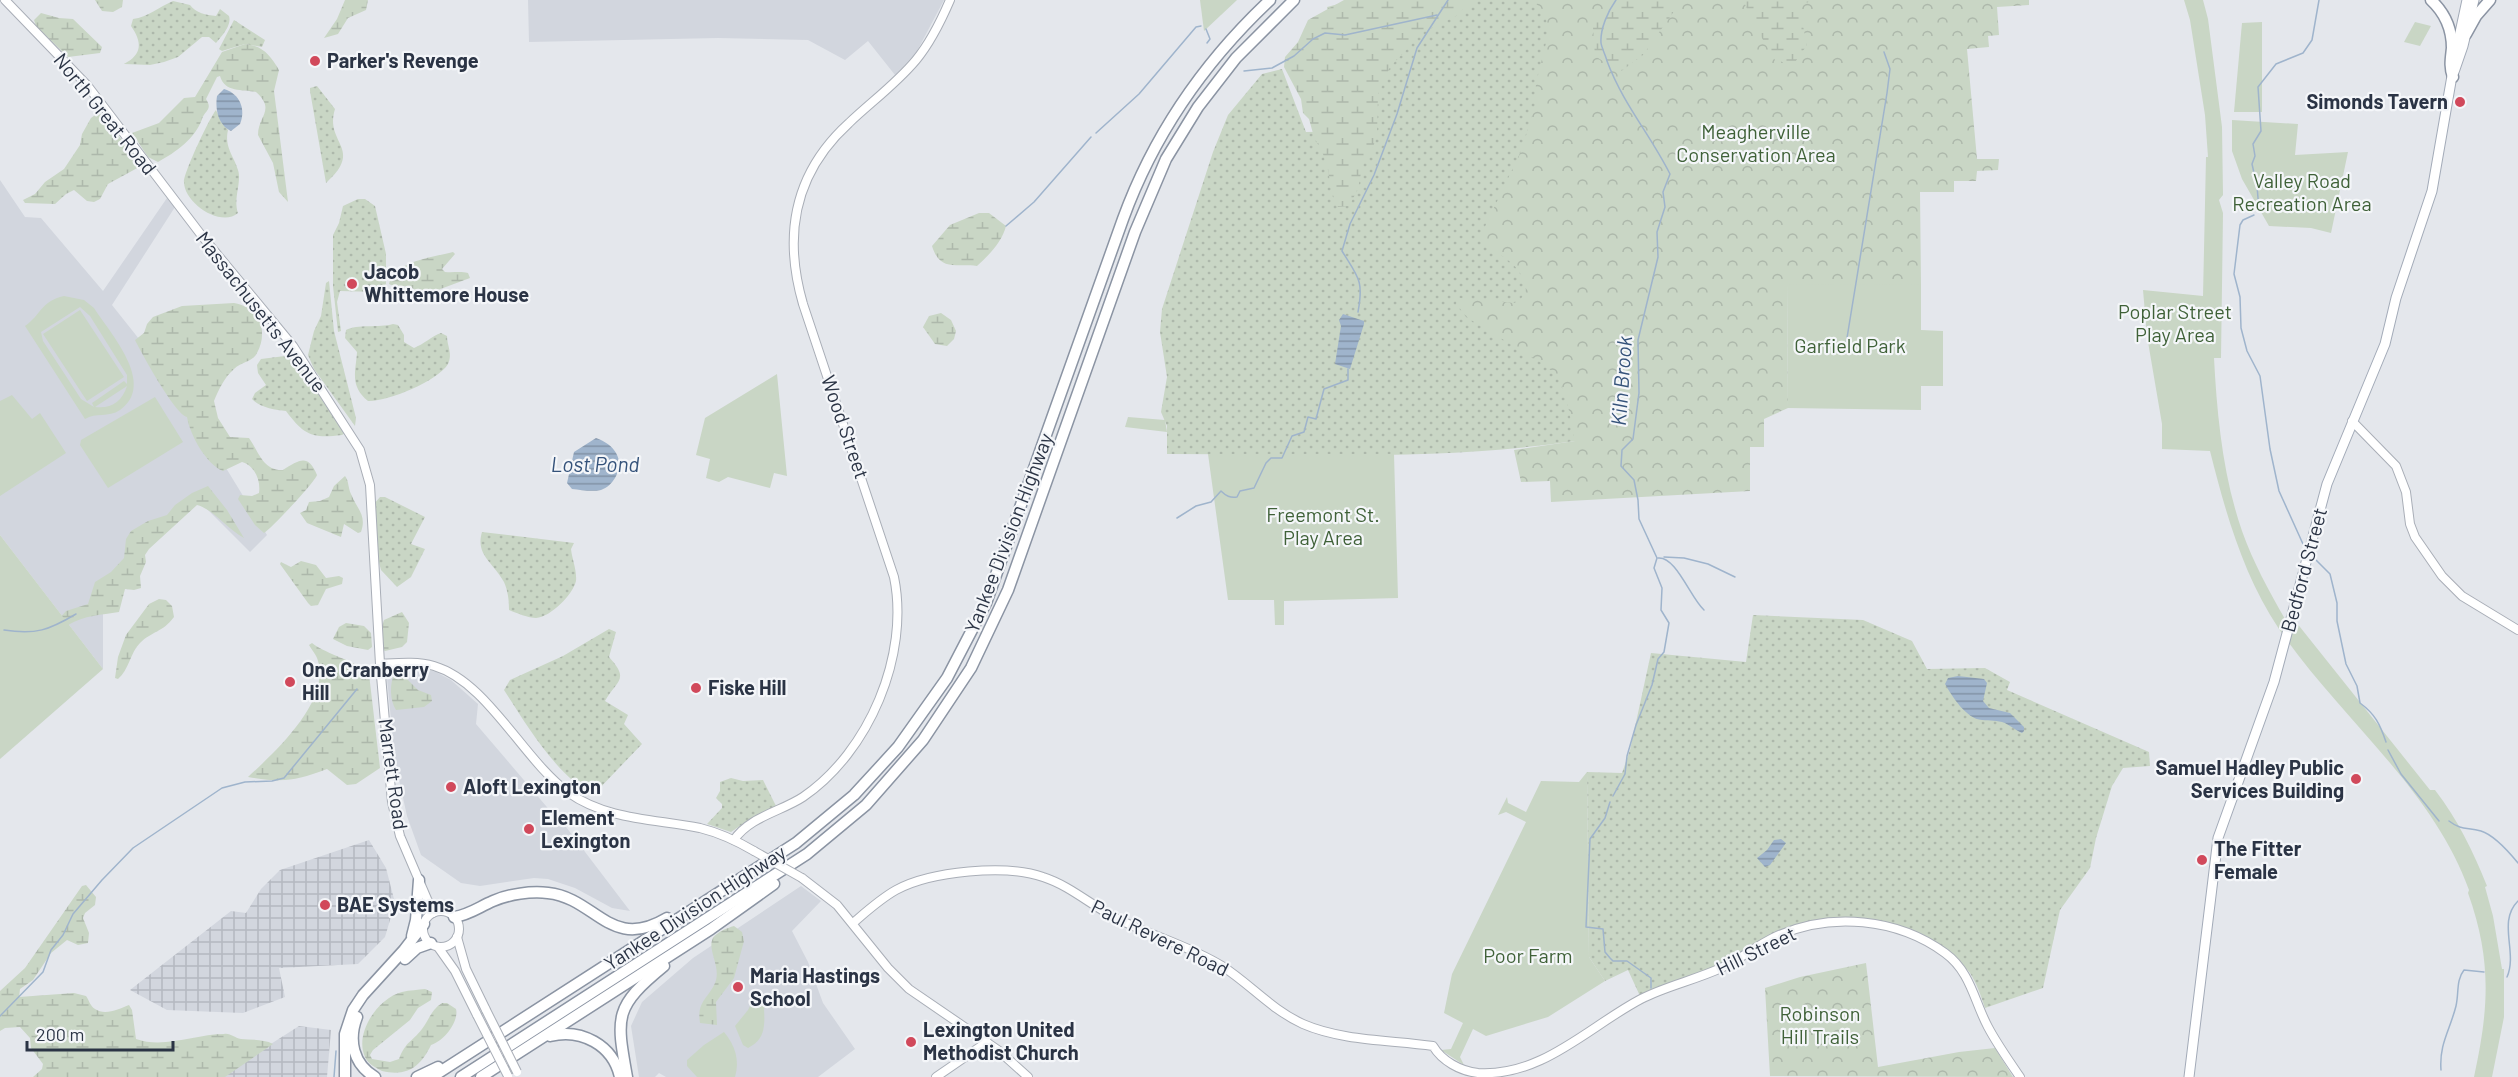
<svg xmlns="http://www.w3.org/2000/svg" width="2518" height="1077" font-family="Barlow,sans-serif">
<defs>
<pattern id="industrial-grid" width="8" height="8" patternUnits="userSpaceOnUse" patternTransform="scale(1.5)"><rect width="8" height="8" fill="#d2d6de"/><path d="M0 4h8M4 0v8" fill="none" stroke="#b4b8c0"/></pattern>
<pattern id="grass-dots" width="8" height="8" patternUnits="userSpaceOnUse" patternTransform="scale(1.5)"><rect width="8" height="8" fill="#c9d6c5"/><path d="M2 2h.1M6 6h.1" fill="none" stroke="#adb8ab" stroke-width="1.8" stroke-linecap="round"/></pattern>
<pattern id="forest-crowns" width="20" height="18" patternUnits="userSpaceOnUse" patternTransform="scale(1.5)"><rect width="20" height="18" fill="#c9d6c5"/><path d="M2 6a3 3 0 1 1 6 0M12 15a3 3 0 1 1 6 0" fill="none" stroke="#adb8ab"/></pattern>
<pattern id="wetland-marsh" width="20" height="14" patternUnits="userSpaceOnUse" patternTransform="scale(1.5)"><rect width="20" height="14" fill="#c9d6c5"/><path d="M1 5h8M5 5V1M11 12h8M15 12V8" fill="none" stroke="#adb8ab"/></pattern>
<pattern id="water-rules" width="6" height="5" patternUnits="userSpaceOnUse" patternTransform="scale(1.5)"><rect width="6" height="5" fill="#9fb4cc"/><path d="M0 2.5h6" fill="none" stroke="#8293a7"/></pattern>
</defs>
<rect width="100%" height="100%" fill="#e4e7ec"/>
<g fill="#d2d6de">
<polygon points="528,0 944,0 916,53 895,75 868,41 845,60 808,40 718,38 529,42"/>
<polygon points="0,180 25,217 41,218 103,291 167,198 175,207 112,305 174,383 267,535 250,552 194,496 103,583 103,669 0,535"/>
<polygon points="417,667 436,672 451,680 478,704 476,724 558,820 560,819 630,911 612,908 575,888 548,879 534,878 480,886 461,883 421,855 407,816 395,761 386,668"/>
<polygon points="801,886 821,901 792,931 808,962 823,1003 855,1049 818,1077 666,1077 659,1073 655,1077 639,1077 631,1026 642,1002 693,958"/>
</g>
<g fill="url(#industrial-grid)">
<polygon points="369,840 386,868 395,903 385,937 358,964 279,968 285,997 243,1013 167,1010 130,990 231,911 246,913 261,889 280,870"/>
<polygon points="299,1026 331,1030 327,1077 219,1077"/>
</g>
<g fill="url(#grass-dots)">
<path d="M1354,0H1603L1611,149L1575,441C1441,461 1302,454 1167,454V426L1161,412L1167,377L1160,332L1162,309L1213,152L1228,115L1262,74L1282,69L1306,132L1350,131L1327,7Z"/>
<path d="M173,1L190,5C196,13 206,15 216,16L220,9L229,16C232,25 222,36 216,43L209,37H202L178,57L164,62L150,65L124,64C143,54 142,42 131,26L133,19C148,17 159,7 173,1Z"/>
<polygon points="234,20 265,40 262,47 245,44 222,51 219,49"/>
<path d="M317,86L335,109C324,144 365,148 326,183L310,91V88Z"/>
<path d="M216,110L221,121L228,130C224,147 234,156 238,170C242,182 233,198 238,213C221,228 184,203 184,182C184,172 210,117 216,110Z"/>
<polygon points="358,199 365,199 375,206 386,254 386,284 378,292 340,291 337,302 341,331 338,332 333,286 333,235 339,223 343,206"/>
<polygon points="329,281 334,331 356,418 355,426 314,369 308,355 314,331 321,316 326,283"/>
<path d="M393,324L398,325L404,335V342L414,348C424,344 432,336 441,333L447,336C447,346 453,354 448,364C438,381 387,402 368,401C349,386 356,370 357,352L345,338L346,330C357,324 379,328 393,324Z"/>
<path d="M293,355L345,433L342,435C312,439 304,435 286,411C275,410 259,407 252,399L255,393L266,385L258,373L257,365L261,359Z"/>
<polygon points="380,497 385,497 425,517 411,544 425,549 411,577 397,587 381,570 376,551 374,504"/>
<path d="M482,532L574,543L571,549C572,559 577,570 576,581C573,594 551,617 536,618C529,618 516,613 509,610C509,600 508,591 504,582C494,563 475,555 482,532Z"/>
<path d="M1753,615L1863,620L1912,641L1927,669L1985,668L2010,682L2007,690L2149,752L2150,766L2123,768L2112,786L2096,838L2090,868L2060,910L2043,988L1985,1008C1981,996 1977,984 1970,973C1964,965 1954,958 1946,952C1915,930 1885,917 1847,919L1759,943L1715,966L1640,996L1628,970L1605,981L1589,957L1587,772L1622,773L1630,750L1651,653L1746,662Z"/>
<path d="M609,629L616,632L609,657C630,680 617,680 605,701L628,715L624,724L642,744L594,794C560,781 524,721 504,690L510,680L563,656Z"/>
<polygon points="731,778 743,781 763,780 776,806 750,819 731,832 707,824 722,808 722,804 716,798 720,791 720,782"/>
</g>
<g fill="url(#forest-crowns)">
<path d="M1532,0H2029V5L1997,7L1999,35L1988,36L1989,47L1967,49L1977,159H1999L1998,170L1977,171L1976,181H1954V192H1920L1921,285H1787L1788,408L1764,419V447H1750V491L1551,502L1550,481L1521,482L1514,450L1575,441L1566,396L1557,376L1545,365L1466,317L1456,303L1460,298L1514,303L1520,300L1526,291C1524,265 1500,255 1482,243L1480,237L1522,149L1535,105L1536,83L1549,31L1544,11Z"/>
<polygon points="1866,963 1878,1067 1959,1052 1995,1048 2013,1077 1770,1076 1765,988 1800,977"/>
</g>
<g fill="url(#wetland-marsh)">
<polygon points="95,0 123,0 122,7 113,12 102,11"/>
<polygon points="345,0 368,0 366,10 348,18 338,34 324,38 337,19"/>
<polygon points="1344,0 1473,0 1456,16 1423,32 1390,67 1378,94 1377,135 1372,150 1363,162 1358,189 1349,206 1338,207 1332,195 1328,170 1323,154 1314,137 1309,119 1303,113 1301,99 1284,67 1285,57 1298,42 1308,20"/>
<polygon points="1610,0 1682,0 1643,55 1620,72 1595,56 1593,27"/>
<polygon points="1743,0 1812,0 1799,7 1807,45 1793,65 1775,60 1756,28"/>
<polygon points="41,13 59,18 73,19 102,47 100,53 68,57 36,26 34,20"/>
<path d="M245,44C263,46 270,55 279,70L274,91L288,202L279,192L273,163L258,135C258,116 276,110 256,92C242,89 225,93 220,76L217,77L206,99C213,110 205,110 202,119C195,139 176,152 158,162L148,157L132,133L159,123L184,98L195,97L222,52Z"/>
<polygon points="99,112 140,162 141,166 108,184 100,199 94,202 87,201 74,190 66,194 55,204 25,203 23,200 35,194 45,182 64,169 80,145 82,134 91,118"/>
<path d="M979,213H989L1006,226C1002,242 989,255 977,266C956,263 940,272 932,246L950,225Z"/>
<path d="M453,252L455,254L442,269L445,272C453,273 460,271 468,273L470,278L427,294C419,295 417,289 409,287C402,285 395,287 389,284C394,261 434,257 453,252Z"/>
<path d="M234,303C259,307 269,331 257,353C253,362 241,362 234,369C224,378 219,389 214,401L218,418L230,437L249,438C259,452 263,471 283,470C299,460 308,453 317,475C315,482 272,528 264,533L255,525L238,499L240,495L252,496L259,493C261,480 254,465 242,462L223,471C206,464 190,435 187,417C175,414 142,354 135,340L144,333L147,324L153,317L182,306Z"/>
<polygon points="941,313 951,320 956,331 954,339 947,346 935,344 923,327 929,316"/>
<path d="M345,476C349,481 348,488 351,494C357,509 367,515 361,532L358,533L344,524L341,537L307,523L300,513L306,510L309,502L320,501L329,497L334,486Z"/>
<path d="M208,486L227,510L244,538C227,529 213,509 197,505L149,549L145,555L146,562L140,576L141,588L134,590L125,589L119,612C101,615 85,615 68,625L58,620L66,611L88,604L95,582L111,572L124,558L126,539L131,531L148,521L167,515L175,505L192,493Z"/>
<polygon points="301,561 316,565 326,578 339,576 343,578 342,584 326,589 318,605 311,606 308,603 280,564 281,562 291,567"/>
<path d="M159,599L166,600L172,606L174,617C162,633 152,631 140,643C130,653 129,670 118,679L115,678L118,657L126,635L149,604Z"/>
<polygon points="402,612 409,623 407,642 402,647 385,651 382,649 382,627 384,620"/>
<polygon points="346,623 364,626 371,633 372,647 368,650 347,646 333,639 339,627"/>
<path d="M312,643C327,655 358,661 369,674L380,768L356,784L347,785L327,769C295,781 283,783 248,777C275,752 330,702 318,661C317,656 312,650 309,645Z"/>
<path d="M395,673L403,675L418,690L431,695L432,701L424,707L396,710C390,701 389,683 395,673Z"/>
<path d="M86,885L96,897L95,905L85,913L83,918L89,933L88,943L78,945L67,940L51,953L33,980L20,989L19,997L74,993L86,996C89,1000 90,1006 95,1009C105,1016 119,1009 129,1005L132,1010L136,1039C164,1049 196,1034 224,1034C231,1033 234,1038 241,1039C252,1040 264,1039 273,1044L225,1077H33L42,1069L43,1064L31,1048L30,1038L20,1027L5,1028L0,1031V991L25,968L82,886Z"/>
<path d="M734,926L742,932L744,941L734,978L716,1002L717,1025L700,1023C696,1000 711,997 716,980C720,965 707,949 713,938C717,932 727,928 734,926Z"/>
<path d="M425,989L432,992L431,1000L418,1008L410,1020L373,1050L370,1055L372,1059L390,1062L399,1059C406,1041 411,1043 422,1029C429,1020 431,1010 442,1003H447L456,1009C459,1022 444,1041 431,1045C421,1066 408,1077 382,1071C376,1068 368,1064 365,1057C354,1033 378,998 402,992C410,990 418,990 425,989Z"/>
</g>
<g fill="#c9d6c5" fill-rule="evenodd">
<polygon points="1200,0 1237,0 1204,31"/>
<path d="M2184,0H2203L2208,19L2222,127L2223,195L2219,200L2223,213L2221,358H2214C2217,416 2223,476 2242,531C2253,562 2269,591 2285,619L2296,622L2430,790H2435C2458,820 2473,851 2487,886L2485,887L2493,916L2502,969H2504V1017L2492,1077H2474C2489,1008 2492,960 2468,893L2469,890C2433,789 2339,717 2279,629C2243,575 2226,514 2210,451L2162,449V424L2147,336L2143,290L2203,296L2206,157H2208L2205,115L2190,20Z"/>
<polygon points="2262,22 2262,112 2234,112 2242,23"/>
<polygon points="2415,22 2431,26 2420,46 2404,42"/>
<polygon points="2232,120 2298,124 2295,155 2348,152 2331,233 2311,228 2269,226 2242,179 2232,151"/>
<polygon points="1787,284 1921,285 1921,330 1943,331 1943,386 1921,386 1921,410 1788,408"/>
<path d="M64,296L84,300L94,308C110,333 157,384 120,410C108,418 96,412 85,419L25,326C41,315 41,301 64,296ZM80,307L90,316L127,375V384L124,381L92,403L94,407L81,399L43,341L41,332ZM127,386C122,402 111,409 95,407Z"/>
<polygon points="80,310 124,377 87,401 43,334"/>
<polygon points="777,374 787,476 774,473 770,488 728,477 719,482 706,478 710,459 696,455 705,418"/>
<polygon points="12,395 32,419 40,413 66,453 0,496 0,401"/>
<polygon points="155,397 183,442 108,488 80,445 81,440"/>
<polygon points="1128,417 1165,420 1167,432 1125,427"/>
<polygon points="1208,454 1394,454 1398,598 1284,601 1284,625 1275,625 1274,600 1228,600"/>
<polygon points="0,535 103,669 0,759"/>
<polygon points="1587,772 1589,957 1605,981 1548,1017 1486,1036 1473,1029 1460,1057 1464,1065 1441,1050 1451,1049 1463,1023 1444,1013 1452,974 1526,822 1506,812 1498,815 1507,797 1508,803 1526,812 1541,781 1579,782"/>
<path d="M756,994H760L769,1002L764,1009C765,1026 765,1040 748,1048L743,1045L735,1026L748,1010Z"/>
<path d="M724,1032C735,1045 740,1060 735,1077H697L687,1066V1060L704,1045Z"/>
</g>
<g fill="url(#water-rules)">
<path d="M224,89C240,94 246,109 240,124L231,131C218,125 215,109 217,96Z"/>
<polygon points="1343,314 1364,321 1364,324 1350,369 1335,364 1341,326 1339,320"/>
<path d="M596,438C614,444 626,460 615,478C612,483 607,488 601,490C592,492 581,490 572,489L567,483L574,452Z"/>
<path d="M1958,676L1984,679L1987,683L1983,701L1989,708L2010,713L2024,727V731L2022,733C2015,730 2011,726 2005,723C1997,720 1990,721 1982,720C1966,719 1952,696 1945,684L1948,678Z"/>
<polygon points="1781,839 1786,843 1770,865 1765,867 1757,858 1767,850 1774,840"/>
</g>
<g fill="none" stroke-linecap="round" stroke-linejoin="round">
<g stroke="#9fb4cc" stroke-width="1.5">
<polyline points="1206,29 1210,39 1207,43"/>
<polyline points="1244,71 1272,68 1294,56 1313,39 1325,33 1345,35 1437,15"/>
<polyline points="1096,133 1139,94 1196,27 1201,26"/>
<polyline points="2259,210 2257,186 2252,164 2255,156 2253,144 2261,131 2258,87 2276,64 2303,53 2312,40 2319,0"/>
<polyline points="2254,215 2243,220 2240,225 2234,274 2240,297 2241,328 2247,351 2260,376 2270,449 2279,491 2303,544"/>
<polyline points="1006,226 1034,202 1091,137"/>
<path d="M1358,312C1364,280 1358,277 1342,251L1350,224L1374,175L1397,114L1417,48L1448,0"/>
<polyline points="1846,344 1887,93 1890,69 1884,52"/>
<path d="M1177,518L1196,506L1211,502L1221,491C1226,496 1230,498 1237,497L1240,491L1254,488L1266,463L1271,458H1282L1292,436L1304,432L1308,417L1316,419L1324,389L1348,380V369"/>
<polyline points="1664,557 1684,558 1708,564 1735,577"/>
<path d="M1658,558C1676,556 1690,597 1704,610"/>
<path d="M2315,559L2330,574L2337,603V621L2346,664L2357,686L2360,703C2375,714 2380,724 2386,742"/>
<path d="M4,630C36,635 49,630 76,614"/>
<polyline points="2388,750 2401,774 2439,821"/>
<path d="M1613,796L1625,774L1627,756L1636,725L1652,685L1658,659L1664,652L1669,623L1661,610L1662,588L1654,568L1657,558L1639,519L1638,500L1634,480L1621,466L1622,450L1633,439L1639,393L1638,340L1658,257L1657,232L1665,207L1663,192L1670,174C1650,134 1623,104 1607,61C1606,56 1602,49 1601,43C1600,29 1608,11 1616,0"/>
<polyline points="1610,802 1605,818 1590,839 1586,927 1603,929 1605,952 1610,958 1613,961 1627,961 1651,978 1651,988"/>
<path d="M2449,821C2462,831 2467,827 2481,831C2494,835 2509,852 2518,863"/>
<path d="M2507,977C2518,952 2497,922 2518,901"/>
<polyline points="0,1016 43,972 51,950 63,935 73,914 102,880 133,848 222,788 245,782 272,781 284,778 357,689"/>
<path d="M2441,1070C2439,1044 2450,1030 2456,1006C2459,993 2456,980 2464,970L2484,972"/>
<polyline points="334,1077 336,1051"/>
</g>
<g stroke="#a9aeb7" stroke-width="10">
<g id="secondary">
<polyline points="5,0 87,85 202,236 293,346 360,450 370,485 380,664 392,802 400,836 433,913"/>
<polyline points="2352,421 2396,466 2406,492 2410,524 2415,537 2442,576 2462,596 2518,630"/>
<path d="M380,664C398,663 417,661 434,666C488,682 523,760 569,793C607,820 656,819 700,828C720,833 737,841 754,851"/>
<path d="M734,840C749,817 782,811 803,797C869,752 910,655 894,577L803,304C783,235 794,173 849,123C871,102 896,84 916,60C930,43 941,21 950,0"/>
<polyline points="802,878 837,905 888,968 909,989 998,1050 1028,1077"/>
<circle cx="441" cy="929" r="18"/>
<path d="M853,923C867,911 880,899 896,890C931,871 1006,864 1043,877C1071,886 1093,907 1118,919C1152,936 1190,946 1222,966C1250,984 1272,1010 1303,1024C1342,1041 1391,1040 1433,1046C1442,1061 1460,1071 1478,1073C1542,1077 1588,1027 1641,999C1666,986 1695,980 1721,968C1741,959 1757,945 1777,936C1831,912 1897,918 1945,953C1971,972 1974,1001 1988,1027C1997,1044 2009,1061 2020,1077"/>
<polyline points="457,937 466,969 486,1010"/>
<polyline points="438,947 455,971 477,1015"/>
<polyline points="936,1077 987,1042"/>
</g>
</g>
<g stroke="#a3abb8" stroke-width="11">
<g id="primary">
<polyline points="2455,56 2467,0"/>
<polyline points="2454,72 2463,46 2474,0"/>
<polyline points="2189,1077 2218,838 2274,682 2327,484 2385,344 2396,298 2432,191 2453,70"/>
</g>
</g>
<g stroke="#8b94a3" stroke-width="13">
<g id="highway">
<path d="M2431,0C2445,13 2452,29 2452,48C2451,58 2449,67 2453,77"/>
<polyline points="2466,34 2476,16 2490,0"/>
<path d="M454,917C469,915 479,907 493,901C509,894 531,891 548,893C596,898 610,952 667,918"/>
<polyline points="412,936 416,920 419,880"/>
<polyline points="405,959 417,948 431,943"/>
<path d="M357,1017C348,1040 353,1064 375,1077"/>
<path d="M550,1036C581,1028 613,1045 620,1077"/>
<polyline points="345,1077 345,1034 353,1010 363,995 404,950 424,924"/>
<polyline points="417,1077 438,1067"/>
<path d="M432,1077L796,843L854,795L898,747L947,678L986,603L1123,219C1154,134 1204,62 1270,0"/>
<polyline points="461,1077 807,854 866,805 923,740 971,668 1008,590 1135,232 1166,159 1198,107 1236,58 1294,0"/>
<polyline points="481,1077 711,929 774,884"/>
<path d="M627,1077C616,1016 614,1007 664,966"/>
</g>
</g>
<use href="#secondary" stroke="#fff" stroke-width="8"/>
<use href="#primary" stroke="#fff" stroke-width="9"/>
<use href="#highway" stroke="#fff" stroke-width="10"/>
<g stroke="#a9aeb7" stroke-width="10" stroke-linecap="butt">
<g id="secondary-bridge">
<polyline points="754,851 802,878"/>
<polyline points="486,1010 517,1072"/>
<polyline points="477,1015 508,1076"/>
</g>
</g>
<use href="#secondary-bridge" stroke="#fff" stroke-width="8"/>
</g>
<g fill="#d1495b" stroke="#f4f6f9" stroke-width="2">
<circle cx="315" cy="61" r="6"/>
<circle cx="2460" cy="102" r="6"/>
<circle cx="352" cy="284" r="6"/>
<circle cx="290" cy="682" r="6"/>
<circle cx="696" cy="688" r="6"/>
<circle cx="2356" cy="779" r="6"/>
<circle cx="451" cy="787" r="6"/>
<circle cx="529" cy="829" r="6"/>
<circle cx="2202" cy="860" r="6"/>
<circle cx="325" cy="905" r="6"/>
<circle cx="738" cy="987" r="6"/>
<circle cx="911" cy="1042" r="6"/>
</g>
<g text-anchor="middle" stroke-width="4.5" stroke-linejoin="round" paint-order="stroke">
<g font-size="20" font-weight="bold" fill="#2b3445" stroke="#f4f6f9" text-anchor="start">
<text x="327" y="68">Parker's Revenge</text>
<text x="2448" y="109" text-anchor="end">Simonds Tavern</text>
<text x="364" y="279">Jacob<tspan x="364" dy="23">Whittemore House</tspan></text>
<text x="302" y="677">One Cranberry<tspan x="302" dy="23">Hill</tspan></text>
<text x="708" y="695">Fiske Hill</text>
<text x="2344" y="775" text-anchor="end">Samuel Hadley Public<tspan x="2344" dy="23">Services Building</tspan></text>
<text x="463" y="794">Aloft Lexington</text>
<text x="541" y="825">Element<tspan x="541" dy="23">Lexington</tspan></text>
<text x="2214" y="856">The Fitter<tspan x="2214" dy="23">Female</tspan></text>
<text x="337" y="912">BAE Systems</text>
<text x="750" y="983">Maria Hastings<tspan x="750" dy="23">School</tspan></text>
<text x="923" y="1037">Lexington United<tspan x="923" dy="23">Methodist Church</tspan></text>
</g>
<g font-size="20" fill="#2b3445" stroke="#f4f6f9">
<text transform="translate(105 114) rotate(51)" y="7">North Great Road</text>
<text transform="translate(261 312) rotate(52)" y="7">Massachusetts Avenue</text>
<text transform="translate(845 427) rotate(71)" y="7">Wood Street</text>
<text transform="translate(1009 533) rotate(-69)" y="7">Yankee Division Highway</text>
<text transform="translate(2304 570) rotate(-75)" y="7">Bedford Street</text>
<text transform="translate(393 774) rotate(82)" y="7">Marrett Road</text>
<text transform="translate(695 908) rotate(-33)" y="7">Yankee Division Highway</text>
<text transform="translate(1160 938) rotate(26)" y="7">Paul Revere Road</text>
<text transform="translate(1756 951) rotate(-26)" y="7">Hill Street</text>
</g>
<g font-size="20" fill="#3f6138" stroke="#f4f6f9">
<text x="1756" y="139">Meagherville<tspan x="1756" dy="23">Conservation Area</tspan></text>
<text x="2302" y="188">Valley Road<tspan x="2302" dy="23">Recreation Area</tspan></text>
<text x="2175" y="319">Poplar Street<tspan x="2175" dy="23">Play Area</tspan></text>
<text x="1850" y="353">Garfield Park</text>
<text x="1323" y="522">Freemont St.<tspan x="1323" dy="23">Play Area</tspan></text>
<text x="1528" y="963">Poor Farm</text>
<text x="1820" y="1021">Robinson<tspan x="1820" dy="23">Hill Trails</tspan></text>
</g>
<g font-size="21" font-style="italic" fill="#34527a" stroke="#f4f6f9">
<text transform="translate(1622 381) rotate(-86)" y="7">Kiln Brook</text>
<text x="595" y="472">Lost Pond</text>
</g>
</g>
<path d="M27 1041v9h146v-9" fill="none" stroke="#2b3445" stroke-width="3"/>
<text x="36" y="1041" font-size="18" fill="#2b3445" stroke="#f4f6f9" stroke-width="4.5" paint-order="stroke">200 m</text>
</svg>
